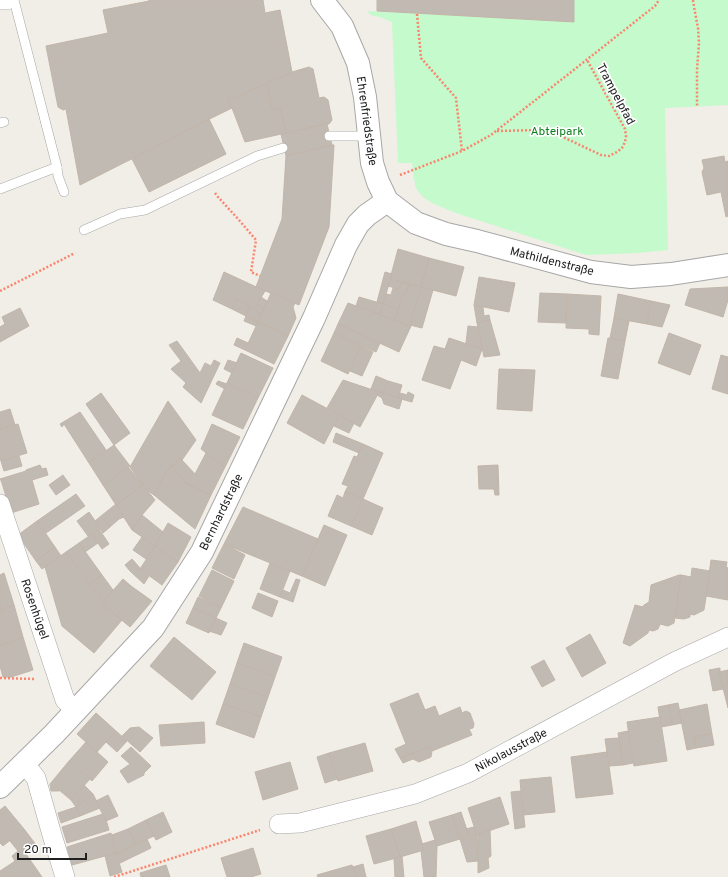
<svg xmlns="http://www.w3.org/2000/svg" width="728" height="877" font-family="Overpass,sans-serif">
<rect width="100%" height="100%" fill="#f0eee6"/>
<path fill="#c4facc" d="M574,0H728V105L665,108L668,250L637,253L586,255L456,213C443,208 413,198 415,181H414L412,163H398L392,22L380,17L371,15L367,11L574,22Z"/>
<g fill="#c1bab3" stroke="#c2b5a9">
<polygon points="149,0 263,0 265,13 280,10 292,72 228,101 232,108 183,132 183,133 80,185 66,109 63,110 58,107 46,46 108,33 103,10 149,1"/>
<polygon points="377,0 574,0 574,22 377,11"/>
<polygon points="309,67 313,69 319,98 324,97 328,100 332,120 329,124 327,124 286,133 280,108 272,110 267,83 292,72"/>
<polygon points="267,83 272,110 280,108 286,133 245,142 232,108 228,101"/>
<polygon points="209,119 226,154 149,192 132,159 183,133 183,132"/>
<polygon points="327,124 332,145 286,156 281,134"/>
<polygon points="332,145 334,145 329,227 299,305 256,287 282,219 286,156"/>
<polygon points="724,156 725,162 728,161 728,216 726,217 721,192 707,195 702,172 704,168 702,160"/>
<polygon points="398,249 429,258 421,287 390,279"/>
<polygon points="429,258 464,267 456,296 421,287"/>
<polygon points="224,272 265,291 258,303 258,306 264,309 261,315 256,309 236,299 232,309 213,300"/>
<polygon points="385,272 392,274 383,304 377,302"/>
<polygon points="479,277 515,283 509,312 474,305"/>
<polygon points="390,279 402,282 399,289 388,286"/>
<polygon points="402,282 409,284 407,291 403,294 398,310 383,304 386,294 391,295 393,288 399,289"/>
<polygon points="409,284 421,287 410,326 395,320 403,294 407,291"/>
<polygon points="421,287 433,290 422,328 410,325"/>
<polygon points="728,287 728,300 723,317 685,305 690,289"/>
<polygon points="271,293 295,303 293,307 296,318 288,336 258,322"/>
<polygon points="540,293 567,294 566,323 538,322"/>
<polygon points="567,294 601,296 599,335 589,334 589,329 566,328"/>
<polygon points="618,294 651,301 647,324 614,318"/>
<polygon points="261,297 267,301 264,309 258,305 258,303"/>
<polygon points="359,297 383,304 380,315 356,306"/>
<polygon points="236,299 250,306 246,316 232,309"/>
<polygon points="651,301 670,305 662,327 647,324"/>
<polygon points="348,303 411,326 399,352 338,324"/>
<polygon points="383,304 398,310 395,320 380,315"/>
<polygon points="474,305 483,307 484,316 489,315 490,320 477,323"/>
<polygon points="250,306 256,309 261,315 258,322 246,316"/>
<polygon points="20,308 29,326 0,342 0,327 5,324 2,317"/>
<polygon points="246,316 258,322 256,326 244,321"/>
<polygon points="614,318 629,321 625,341 610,338"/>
<polygon points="490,320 500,355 484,357 477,323"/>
<polygon points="258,322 288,336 274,364 245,350"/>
<polygon points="338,324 380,343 376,352 334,333"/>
<polygon points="468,326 478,327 482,349 466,343"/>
<polygon points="334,333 361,346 348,374 321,361"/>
<polygon points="669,333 701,345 690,375 658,363"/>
<polygon points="237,338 248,343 245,350 234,345"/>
<polygon points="449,338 482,349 476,366 461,360 450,389 422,380 434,346 445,349"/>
<polygon points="608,338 625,341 618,379 601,376"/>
<polygon points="177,341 200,373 205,363 211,366 214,360 220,363 201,403 183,387 186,383 171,369 181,361 169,345"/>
<polygon points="361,346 373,352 362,376 350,371"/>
<polygon points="241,353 273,368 258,398 227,383"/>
<polygon points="721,355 728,357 728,394 712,389"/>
<polygon points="228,360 237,363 232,373 224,369"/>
<polygon points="499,369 535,370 532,411 497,409"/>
<polygon points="376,376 388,381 383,393 371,389"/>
<polygon points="343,380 379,392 360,427 327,408"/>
<polygon points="218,381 227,384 225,389 216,384"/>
<polygon points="388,381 402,385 398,398 383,393"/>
<polygon points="227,383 258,398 243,429 212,415"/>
<polygon points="379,392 402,399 399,409 384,404 382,398 377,395"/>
<polygon points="408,392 414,395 412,402 398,398 400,393 407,395"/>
<polygon points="101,393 130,433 114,445 86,404"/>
<polygon points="302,395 339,415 324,444 287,423"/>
<polygon points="168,401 196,440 182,460 180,458 174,466 173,465 166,471 154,495 147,490 143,485 130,467"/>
<polygon points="10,409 15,425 0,429 0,412"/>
<polygon points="80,412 106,450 89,463 64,424 62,427 60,424"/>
<polygon points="339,415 354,423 349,433 334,426"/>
<polygon points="18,424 27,453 1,461 0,458 0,429"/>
<polygon points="212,424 240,437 225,467 201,449"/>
<polygon points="336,433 363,444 359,453 333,442"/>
<polygon points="363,444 383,453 363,499 345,492 348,486 342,484 354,456 357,457"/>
<polygon points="114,445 130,466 103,485 89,463"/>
<polygon points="206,453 225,467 211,495 186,483 172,466 173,465 174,466 180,458 195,474"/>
<polygon points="19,456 22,466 4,471 1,461"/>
<polygon points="40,465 42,469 46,468 48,475 32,480 39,504 11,513 1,480 0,480 0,479 26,471 26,470"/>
<polygon points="498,465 499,495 495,495 494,489 479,489 478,466"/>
<polygon points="172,466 186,483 211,495 195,529 154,495 166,471"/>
<polygon points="128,467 143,485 116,505 103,485"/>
<polygon points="63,475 70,485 56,495 49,485"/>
<polygon points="143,485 155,500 142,515 132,530 116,505"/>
<polygon points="345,492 363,499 351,526 328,516 337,495 343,498"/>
<polygon points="76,494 85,506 46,533 37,521"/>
<polygon points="363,499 383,508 372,535 351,526"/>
<polygon points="116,504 124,517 119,519 110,527 101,516"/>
<polygon points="243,507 318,539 302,576 224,544"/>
<polygon points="89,512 100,528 88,536 77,521"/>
<polygon points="142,515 163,532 155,546 132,530"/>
<polygon points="101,516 110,527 103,533 95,521"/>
<polygon points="37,521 55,547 36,561 18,535"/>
<polygon points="168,523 191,537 178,562 155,546"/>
<polygon points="324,525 347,535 325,586 302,576"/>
<polygon points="99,529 109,544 102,549 92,534"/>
<polygon points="92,534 98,543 85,552 79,543"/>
<polygon points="142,537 155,546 146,559 133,550"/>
<polygon points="79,543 102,575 90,584 66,552"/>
<polygon points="224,544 245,555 234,579 212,568"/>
<polygon points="155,546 178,562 162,585 140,569"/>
<polygon points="55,547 61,556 42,569 36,561"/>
<polygon points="66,552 106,607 122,620 94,653 62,626 45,567"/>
<polygon points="132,559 140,568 140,569 149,576 144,584 130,571 125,565"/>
<polygon points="711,560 727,562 726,567 728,568 728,600 706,596"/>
<polygon points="270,563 290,571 280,597 260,589"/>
<polygon points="692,568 710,571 704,610 694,615 690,614 690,617 684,619 675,618 681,575 691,577"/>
<polygon points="212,570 234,581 221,608 199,596"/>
<polygon points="4,573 14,605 0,611 0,575"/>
<polygon points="102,575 113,590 103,602 90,584"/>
<polygon points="679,575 681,575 674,623 668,626 660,624 658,629 653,631 649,630 648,633 630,646 623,643 635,605 643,607 644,605 649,602 651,585"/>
<polygon points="123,579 131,586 152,601 130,627 106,607 103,602"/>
<polygon points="296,579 300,580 293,602 280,597 283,590 290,593"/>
<polygon points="258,593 278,601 272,617 252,608"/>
<polygon points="198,597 221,608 216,618 193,608"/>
<polygon points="14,605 23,637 0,646 0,611"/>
<polygon points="193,608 216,618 209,633 186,623"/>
<polygon points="216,618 227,623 221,635 209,631"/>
<polygon points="590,634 606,663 582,677 566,648"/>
<polygon points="23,637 33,670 11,677 3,677 0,666 0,646"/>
<polygon points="174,637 216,672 192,700 150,666"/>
<polygon points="244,643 282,657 275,677 237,663"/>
<polygon points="544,660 555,680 542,687 531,667"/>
<polygon points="237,663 275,677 268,697 230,684"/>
<polygon points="720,668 720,672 719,672 723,689 713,691 709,670"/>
<polygon points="728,670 728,708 719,672"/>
<polygon points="230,684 268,697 261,717 223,704"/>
<polygon points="418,693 425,710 435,706 439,716 460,707 462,713 466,711 470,713 474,724 473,728 469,729 472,735 432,751 430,747 400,758 395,749 406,744 390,704"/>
<polygon points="678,703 682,723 672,725 668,705"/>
<polygon points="223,704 261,717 254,738 216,724"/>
<polygon points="707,704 712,734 694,737 696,748 687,750 679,710"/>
<polygon points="668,705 672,725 661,727 658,707"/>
<polygon points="96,713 116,731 97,752 77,734"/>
<polygon points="660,717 667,761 634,766 627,722"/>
<polygon points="204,722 205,743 161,746 159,725"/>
<polygon points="139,727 153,738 140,752 122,736 130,728"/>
<polygon points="116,731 127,741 117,752 106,742"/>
<polygon points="628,731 633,763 623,765 618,733"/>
<polygon points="712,734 714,745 696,748 694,737"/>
<polygon points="619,738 623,765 609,766 605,739"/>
<polygon points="86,742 108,762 92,781 69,761"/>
<polygon points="365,743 373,771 338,781 329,753"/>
<polygon points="131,747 151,766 144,773 144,775 128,783 120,771 130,764 121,756"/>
<polygon points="430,747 432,751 431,757 419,762 413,759 403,763 400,758"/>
<polygon points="607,752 613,794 576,798 571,757"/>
<polygon points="329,753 337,779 325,783 317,757"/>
<polygon points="69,761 90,779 71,800 59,790 59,791 51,791 50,784"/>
<polygon points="290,762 298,789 263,800 255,772"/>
<polygon points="551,777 555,812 523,815 520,780"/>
<polygon points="84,785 93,794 76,807 71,800"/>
<polygon points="521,791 525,827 515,829 511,792"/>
<polygon points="93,794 100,808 80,816 76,807"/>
<polygon points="108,795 118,816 106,821 96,801"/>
<polygon points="500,797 509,824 477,835 468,808"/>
<polygon points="5,806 24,829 3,846 0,843 0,810"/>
<polygon points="76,807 80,816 61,823 58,813"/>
<polygon points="163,812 172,832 156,840 146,820"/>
<polygon points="461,812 469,836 460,839 452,815"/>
<polygon points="103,814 107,823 109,830 67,843 62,827"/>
<polygon points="452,815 460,839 437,846 429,822"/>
<polygon points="146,820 154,836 136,844 128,829"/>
<polygon points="416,821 424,850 400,857 391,829"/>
<polygon points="474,827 477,835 478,861 467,862 460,839 469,836 466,829"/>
<polygon points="24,829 37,846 15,861 12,856 18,851 10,841"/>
<polygon points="128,829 136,844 117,854 112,835"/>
<polygon points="391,829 400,857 374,864 366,836"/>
<polygon points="490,830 491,856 488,858 489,868 478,873 478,835"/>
<polygon points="111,833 116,853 72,865 67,847"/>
<polygon points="147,839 151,848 120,863 117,854"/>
<polygon points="435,840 437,847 436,877 424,877 421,851 424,850 422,844"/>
<polygon points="253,848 261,874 251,877 227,877 221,858"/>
<polygon points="116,853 122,872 110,876 105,856"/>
<polygon points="26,854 42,877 0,877 0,871"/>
<polygon points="402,856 404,877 395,877 394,859"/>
<polygon points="363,864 366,877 356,877 353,867"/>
<polygon points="166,865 170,877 141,877 140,873"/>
<polygon points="352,865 356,877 318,877 317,875"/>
</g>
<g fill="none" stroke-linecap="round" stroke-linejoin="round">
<g stroke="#a7a7a7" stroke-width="10">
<g id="service">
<polyline points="14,0 57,167 58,176 64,192"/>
<polyline points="0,123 4,122"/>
<polyline points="329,136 370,136"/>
<polyline points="0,189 57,167"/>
<polyline points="84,230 120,214 145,210 257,156 283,148"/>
</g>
</g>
<g stroke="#a7a7a7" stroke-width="20">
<g id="minor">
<polyline points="0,0 7,0"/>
<polyline points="0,504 65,700 76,711"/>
<polyline points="24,763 36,778 52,835 65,877"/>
<polyline points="279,824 300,823 415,794 468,773 674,662 728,637"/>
</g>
</g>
<g stroke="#a7a7a7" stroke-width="24">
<g id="tertiary">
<polyline points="322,0 342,26 358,63 365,97 372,163 378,182 387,201 416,223 446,234 477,241 591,272 631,277 671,274 728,265"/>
<polyline points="0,787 54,734 153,628 202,552 314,318 346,245 358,224 367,215 387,201"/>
</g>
</g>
<g stroke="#fa856e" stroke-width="2.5" stroke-dasharray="2 2" stroke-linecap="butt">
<polyline points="693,0 694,7 698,28 699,43 697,70 697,106"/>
<polyline points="417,14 421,58 456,98 462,151"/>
<polyline points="497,131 538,130 563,137 601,155 609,156 617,152 622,148 625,142 626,136 625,129 587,60"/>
<polyline points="400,175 462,151 491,135 655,6 659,0"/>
<polyline points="215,193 218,197 239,220 256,240 251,272 260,276"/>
<polyline points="0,291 75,253"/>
<polyline points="0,678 35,679"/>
<polyline points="114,877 260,830"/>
</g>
<use href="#service" stroke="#fff" stroke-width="9"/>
<use href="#minor" stroke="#fff" stroke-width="19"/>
<use href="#tertiary" stroke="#fff" stroke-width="22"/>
</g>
<g text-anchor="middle" stroke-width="3.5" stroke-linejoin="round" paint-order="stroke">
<g font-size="12" fill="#202020" stroke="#fff">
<text transform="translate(616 94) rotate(62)" y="4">Trampelpfad</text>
<text transform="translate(367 121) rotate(82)" y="4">Ehrenfriedstraße</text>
<text transform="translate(552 261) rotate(14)" y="4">Mathildenstraße</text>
<text transform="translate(221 512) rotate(-64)" y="4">Bernhardstraße</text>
<text transform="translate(35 609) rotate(71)" y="4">Rosenhügel</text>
<text transform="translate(511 750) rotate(-28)" y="4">Nikolausstraße</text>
</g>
<g font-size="12" fill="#0c801c" stroke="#fff">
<text x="557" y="135">Abteipark</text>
</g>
</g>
<path d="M18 853v6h68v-6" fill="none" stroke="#202020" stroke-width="2"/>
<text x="24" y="853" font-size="12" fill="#202020" stroke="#ffffff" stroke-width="3" paint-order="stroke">20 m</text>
</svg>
